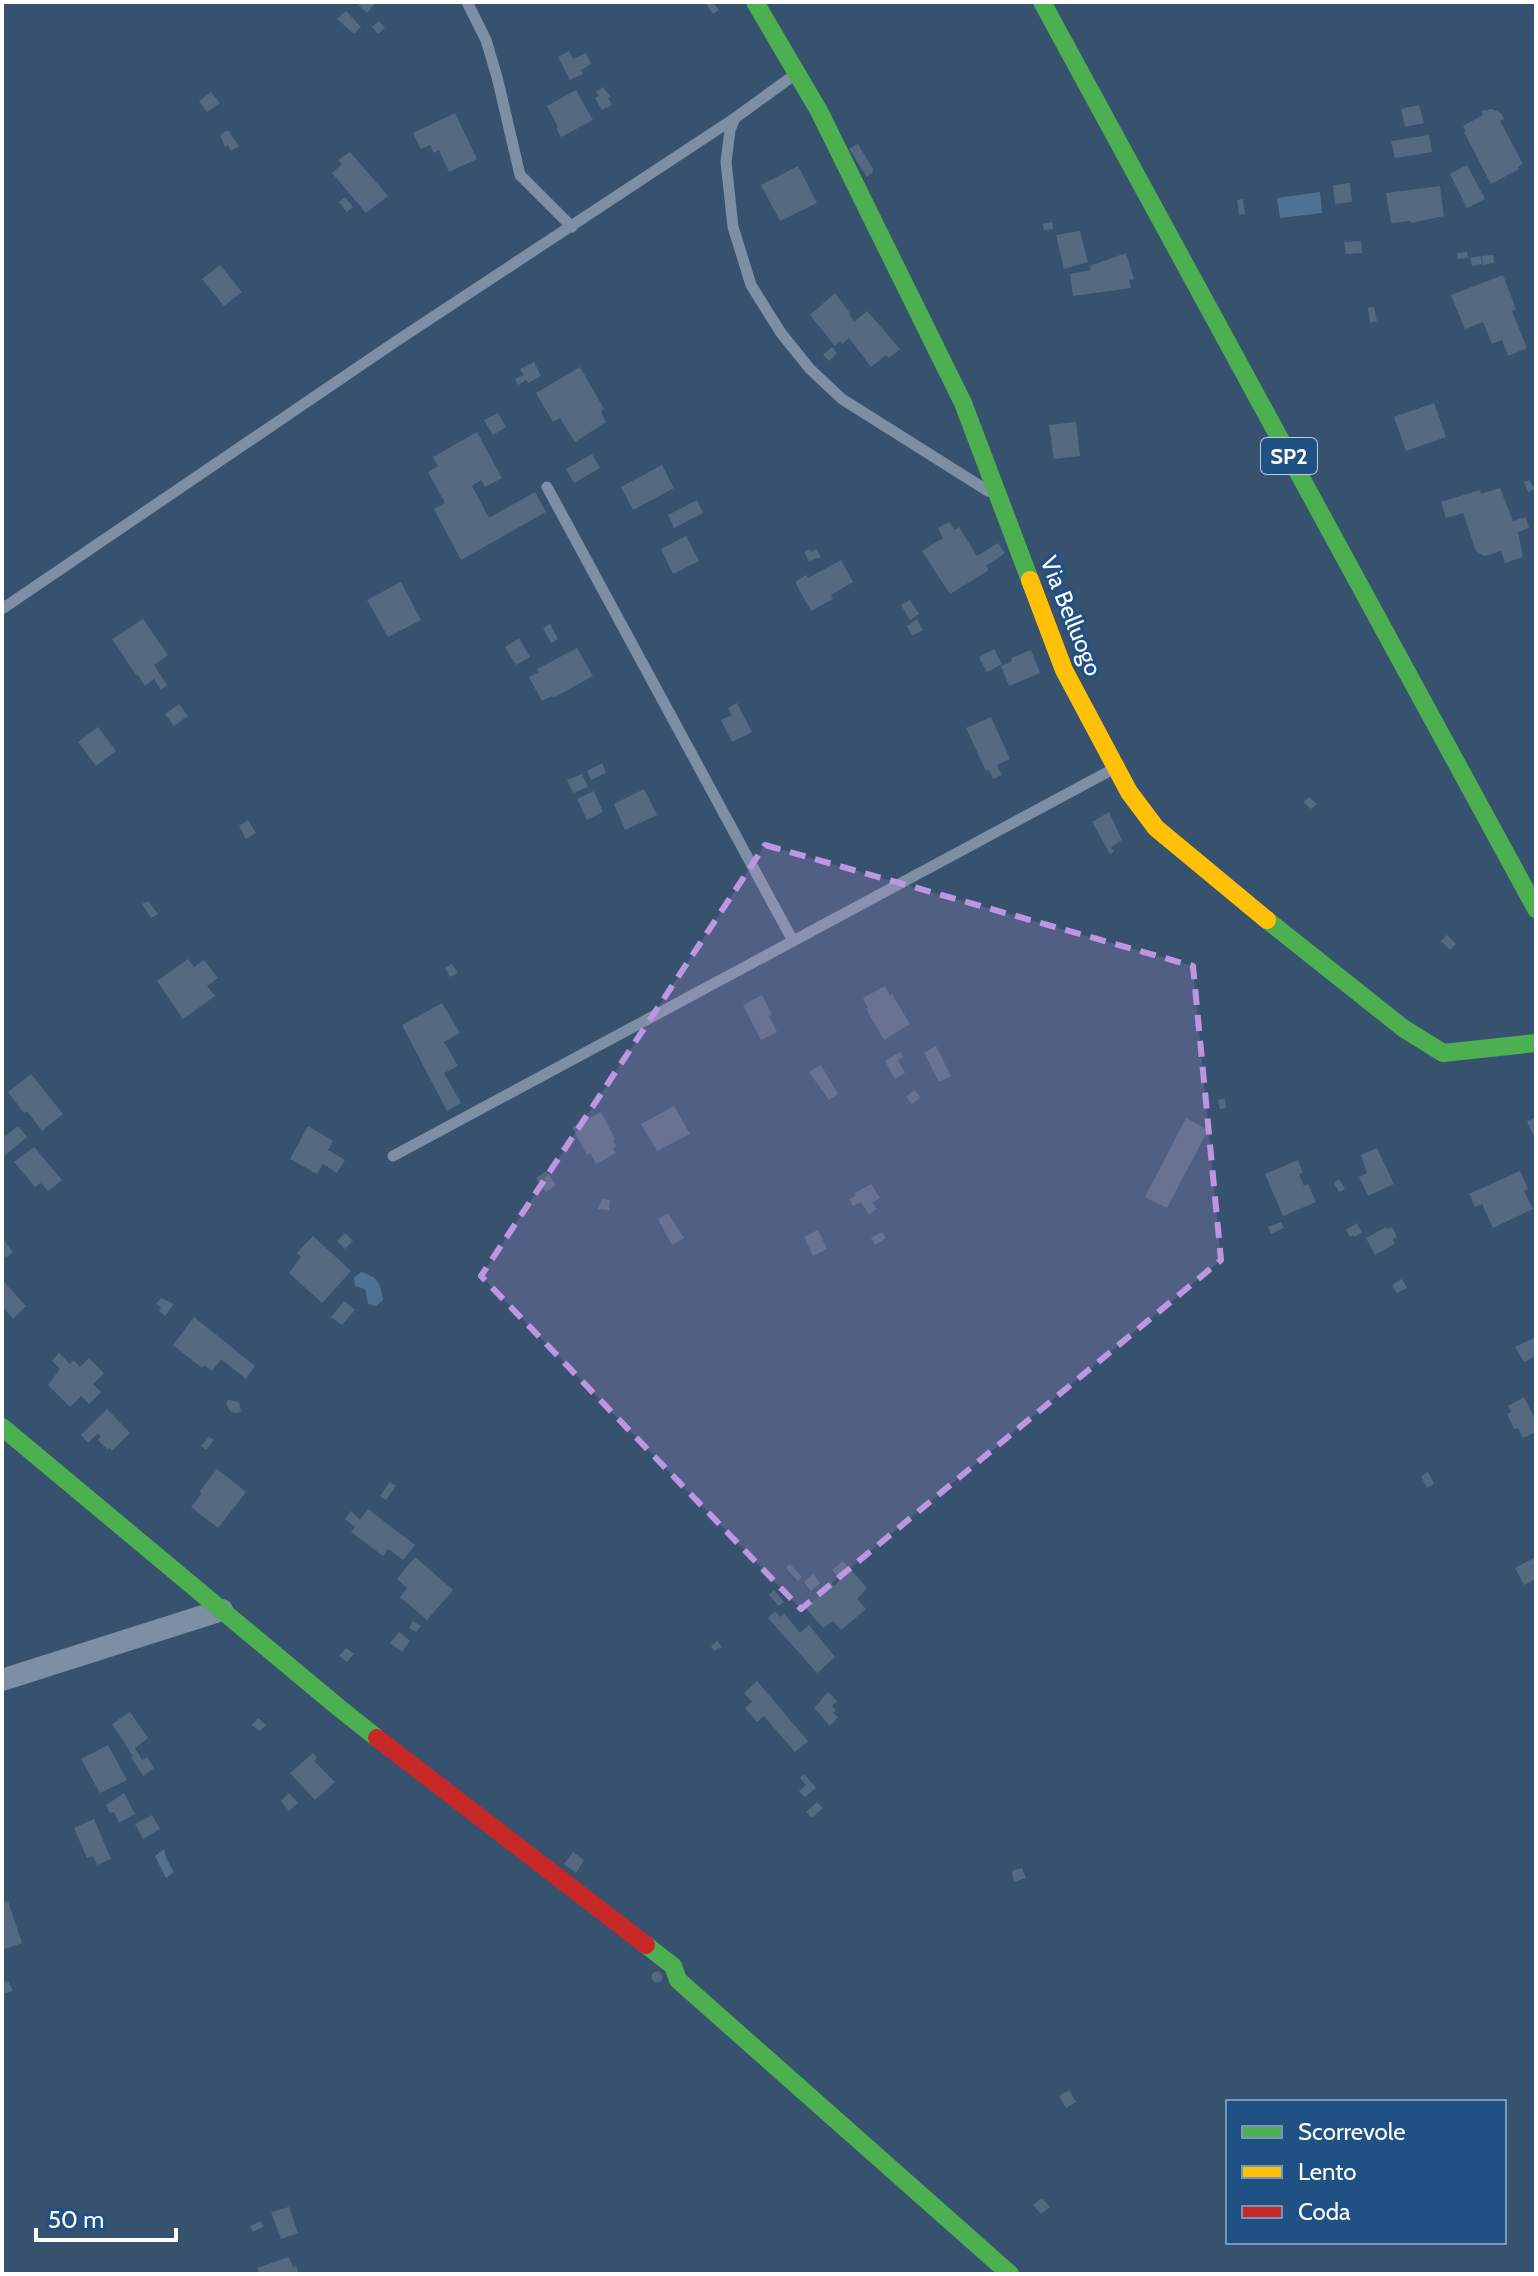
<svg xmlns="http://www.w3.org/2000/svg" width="1538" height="2276" font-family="Cabin,sans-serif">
<rect width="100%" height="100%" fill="#37526e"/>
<g fill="#4f7194">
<polygon points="1320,192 1322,213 1280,218 1277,198"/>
<path d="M361,1272C378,1277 380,1282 383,1300L376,1306L368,1304L365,1289L355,1286L354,1278Z"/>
<polygon points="164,1849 166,1858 174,1872 166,1878 155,1856"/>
</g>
<g fill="#546a80">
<polygon points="355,2 376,2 367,13"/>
<polygon points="708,2 713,2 719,10 713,14 706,4"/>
<polygon points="346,11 361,27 354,34 337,19"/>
<polygon points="379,21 385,28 378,34 372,27"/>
<polygon points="569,51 573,59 586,53 591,64 581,70 583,74 570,80 558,57"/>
<polygon points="603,87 611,97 608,98 612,105 602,110 595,98 599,96 596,92"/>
<polygon points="576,90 593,120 561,137 556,128 558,127 547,106"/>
<polygon points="211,92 220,103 207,112 199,101"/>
<polygon points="1419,105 1424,123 1405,127 1401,109"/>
<polygon points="1492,109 1501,113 1504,119 1500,121 1523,164 1518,167 1519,169 1491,184 1464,132 1466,131 1463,126 1483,115 1481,111"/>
<polygon points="455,113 477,159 449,172 439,150 434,153 430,145 421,149 413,133"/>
<polygon points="228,130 239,146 231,151 228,145 225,147 220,135"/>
<polygon points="1429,135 1432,152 1395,158 1391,141"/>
<polygon points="858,144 873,169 872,173 867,177 849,149"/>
<polygon points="350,152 388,196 366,213 332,173 342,164 338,160"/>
<polygon points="1467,165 1485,199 1467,208 1450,174"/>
<polygon points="798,166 817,203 780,221 761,185"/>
<polygon points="1350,183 1352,202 1335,204 1333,185"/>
<polygon points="1440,186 1444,216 1411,223 1410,221 1391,223 1386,193"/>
<polygon points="345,197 353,207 347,212 339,202"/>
<polygon points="1243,199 1245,214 1239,215 1237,200"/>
<polygon points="1052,222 1053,229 1044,230 1043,224"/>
<polygon points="1080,231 1088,262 1064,269 1056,235"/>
<polygon points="1361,241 1362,253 1346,254 1344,242"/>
<polygon points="1467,252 1468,258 1458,259 1457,253"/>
<polygon points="1126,253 1134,279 1129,280 1131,288 1073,296 1070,274 1091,270 1090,266"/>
<polygon points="1493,255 1494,263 1483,265 1482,256"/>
<polygon points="1481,256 1482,264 1472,266 1470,258"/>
<polygon points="220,265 242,292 224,306 202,279"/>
<polygon points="1503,275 1516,309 1512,311 1527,348 1508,356 1502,340 1492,344 1483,322 1465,329 1451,295"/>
<polygon points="835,293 850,313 849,314 854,322 867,311 900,349 889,358 886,355 871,367 849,338 842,344 840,341 835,346 810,315"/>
<polygon points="1374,307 1377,321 1370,323 1368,308"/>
<polygon points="832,347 837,353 829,361 823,355"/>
<polygon points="534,362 541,376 528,383 526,380 518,385 515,379 524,375 520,369"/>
<polygon points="580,367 604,409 601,411 606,422 575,442 560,418 553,422 536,393"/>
<polygon points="1434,403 1446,437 1406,451 1394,417"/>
<polygon points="498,413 506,427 493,435 484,420"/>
<polygon points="1076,422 1080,456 1054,459 1049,425"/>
<polygon points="477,432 502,478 485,487 481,480 472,486 489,518 535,492 546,512 461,560 434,509 445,503 428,472 438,466 433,457"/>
<polygon points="592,454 600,468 574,483 566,469"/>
<polygon points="662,465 674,488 633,510 621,487"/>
<polygon points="1529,480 1535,489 1528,492 1524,482"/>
<polygon points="1500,488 1513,521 1526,517 1529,528 1518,532 1523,557 1505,563 1501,551 1485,556 1476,551 1463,513 1446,518 1441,502 1480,490 1481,494"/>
<polygon points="697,500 703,513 674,528 668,515"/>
<polygon points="949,522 955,530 959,527 977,556 998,543 1005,553 986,566 989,570 950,594 922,551 943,538 938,528"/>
<polygon points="686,536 699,561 673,574 661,549"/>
<polygon points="809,549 811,552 816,549 821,557 809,561 804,552"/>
<polygon points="841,560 853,582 831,595 833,599 811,611 795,582 806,575 808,578"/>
<polygon points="401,582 421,620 388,637 367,600"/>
<polygon points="910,600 919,614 910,620 901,605"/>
<polygon points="143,619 168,655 154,665 167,685 161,690 154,679 145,686 138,675 137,676 112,639"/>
<polygon points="917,619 923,630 912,636 907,626"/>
<polygon points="550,624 558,639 551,643 543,628"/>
<polygon points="519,638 530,657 516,665 505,647"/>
<polygon points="577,648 593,676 553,698 552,696 542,701 529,677 539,672 537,669"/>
<polygon points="994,649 1002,664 987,672 979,657"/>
<polygon points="1031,650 1040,673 1009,686 1001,666 1012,661 1011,658"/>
<polygon points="737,703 752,732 732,742 721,720 732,715 728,708"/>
<polygon points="179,704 188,716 174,726 165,714"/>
<polygon points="991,717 1010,759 997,765 1002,775 993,779 989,770 986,771 966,728"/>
<polygon points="98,727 116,751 96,766 78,742"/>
<polygon points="602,763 606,773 591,780 587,771"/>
<polygon points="582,774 588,787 573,793 567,780"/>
<polygon points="644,789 657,815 625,830 614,804"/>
<polygon points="594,791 603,812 587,820 577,799"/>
<polygon points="1309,797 1317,804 1311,809 1303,802"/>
<polygon points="1109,812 1122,840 1111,847 1114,852 1110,854 1092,822"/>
<polygon points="248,820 256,833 246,839 239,826"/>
<polygon points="148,901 158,914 151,918 142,904"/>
<polygon points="1447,935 1456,944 1450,950 1441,941"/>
<polygon points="188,959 194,967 204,960 218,978 207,986 215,996 183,1019 157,981"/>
<polygon points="452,964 458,973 450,977 445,968"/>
<polygon points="885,986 890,996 892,994 910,1024 884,1040 866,1009 868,1008 863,998"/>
<polygon points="762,995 772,1015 769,1016 777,1032 761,1040 743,1005"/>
<polygon points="442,1003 460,1033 444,1042 458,1066 444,1073 461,1103 447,1111 402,1025"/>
<polygon points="936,1046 951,1076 939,1082 924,1053"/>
<polygon points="900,1052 903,1057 898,1060 905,1073 895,1079 885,1061"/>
<polygon points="821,1065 838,1094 829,1100 809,1072"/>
<polygon points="31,1074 63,1114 42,1131 27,1111 24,1113 8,1092"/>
<polygon points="914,1090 921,1097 912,1104 906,1097"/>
<polygon points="1225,1099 1226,1108 1220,1109 1218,1100"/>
<polygon points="674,1106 690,1134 657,1151 641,1124"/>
<polygon points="601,1112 615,1139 613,1140 616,1146 613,1148 616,1153 596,1164 590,1153 587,1155 572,1127"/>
<polygon points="1536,1117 1536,1141 1527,1122"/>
<polygon points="1186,1118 1208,1130 1167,1208 1145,1197"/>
<polygon points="18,1126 27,1137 2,1158 2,1139"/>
<polygon points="308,1126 333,1141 328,1150 345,1160 337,1173 323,1164 317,1174 290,1159"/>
<polygon points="34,1147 62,1180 48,1191 41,1183 35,1187 14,1162"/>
<polygon points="1377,1148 1394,1184 1368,1196 1359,1177 1367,1173 1361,1155"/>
<polygon points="1298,1160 1303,1173 1299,1174 1304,1186 1308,1184 1316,1202 1283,1216 1265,1174"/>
<polygon points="546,1171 556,1185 546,1192 536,1178"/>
<polygon points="1520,1171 1528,1189 1524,1191 1533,1209 1493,1228 1482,1204 1475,1207 1469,1194"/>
<polygon points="1339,1179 1345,1189 1339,1192 1334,1183"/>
<polygon points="871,1184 880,1198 872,1203 877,1209 869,1214 861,1202 853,1206 849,1199 855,1196 854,1193"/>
<polygon points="602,1199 610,1200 609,1210 598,1209"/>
<polygon points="668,1213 684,1238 672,1245 658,1219"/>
<polygon points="1281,1222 1284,1228 1271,1234 1268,1227"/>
<polygon points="1357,1223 1362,1233 1354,1237 1353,1235 1350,1237 1346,1230"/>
<polygon points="1386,1227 1387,1229 1392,1227 1397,1237 1393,1239 1395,1244 1375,1255 1366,1238"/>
<polygon points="818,1230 827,1249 813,1256 804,1237"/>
<polygon points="882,1232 886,1238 875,1245 871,1238"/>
<polygon points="345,1233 353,1241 345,1249 337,1241"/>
<polygon points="313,1236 351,1271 322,1303 289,1273 301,1257 297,1253"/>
<polygon points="2,1238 13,1252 6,1258 2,1252"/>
<polygon points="1402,1279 1407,1288 1397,1293 1392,1285"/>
<polygon points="2,1280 26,1306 13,1319 2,1306"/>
<polygon points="161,1298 174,1304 165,1316 159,1311 161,1307 156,1304"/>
<polygon points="344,1301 355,1310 342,1325 331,1317"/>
<polygon points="194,1317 255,1366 246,1379 221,1359 212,1371 204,1365 202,1368 173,1345"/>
<polygon points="1536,1337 1536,1356 1524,1362 1515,1347"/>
<polygon points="59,1353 70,1364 74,1360 80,1367 89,1358 104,1373 93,1384 101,1392 89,1404 81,1396 70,1407 48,1385 60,1369 52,1361"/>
<polygon points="1524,1397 1536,1421 1536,1432 1523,1438 1518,1428 1514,1429 1507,1414 1511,1412 1508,1406"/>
<polygon points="228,1400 239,1402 241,1412 237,1413 231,1412 226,1404"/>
<polygon points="107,1409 130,1433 112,1451 109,1448 108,1450 98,1440 101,1437 98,1433 88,1443 81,1435"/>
<polygon points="209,1437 214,1440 206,1450 201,1446"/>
<polygon points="217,1469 246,1492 218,1528 191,1507 202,1493 199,1492"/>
<polygon points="1428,1472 1434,1484 1427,1488 1421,1476"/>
<polygon points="390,1482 396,1486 386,1500 380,1496"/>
<polygon points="368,1509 415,1545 403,1560 388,1549 383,1556 351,1532 355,1527 345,1519 351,1511 360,1520"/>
<polygon points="415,1557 453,1590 427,1620 400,1597 407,1588 397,1579"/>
<polygon points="1536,1557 1536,1579 1524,1585 1515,1568"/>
<polygon points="843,1561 867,1588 857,1599 866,1609 841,1630 833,1621 823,1628 805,1607 831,1583 834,1586 841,1579 832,1570"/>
<polygon points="790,1564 802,1577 798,1581 786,1568"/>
<polygon points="813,1574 820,1583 811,1591 804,1582"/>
<polygon points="774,1590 784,1602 779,1606 769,1595"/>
<polygon points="775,1611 780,1617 784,1613 800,1633 809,1625 835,1657 817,1673 768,1618"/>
<polygon points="413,1621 421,1626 416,1632 409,1628"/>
<polygon points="399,1632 410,1641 402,1652 390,1643"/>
<polygon points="717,1641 722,1647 714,1651 711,1646"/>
<polygon points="346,1648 354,1654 347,1662 339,1656"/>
<polygon points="757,1681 808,1741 795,1752 764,1716 757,1722 745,1708 752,1702 744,1693"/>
<polygon points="828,1692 837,1701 832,1706 836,1710 833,1713 838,1717 830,1726 814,1708"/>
<polygon points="130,1712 148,1738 135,1748 142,1760 147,1757 154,1768 143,1776 131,1757 133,1756 112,1724"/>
<polygon points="258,1718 266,1725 260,1731 252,1725"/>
<polygon points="108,1745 127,1780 100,1793 81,1759"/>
<polygon points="313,1753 317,1758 314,1761 335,1782 315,1800 290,1773"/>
<polygon points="804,1774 816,1788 805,1797 799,1791 806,1785 800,1778"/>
<polygon points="124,1793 135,1814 119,1823 114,1812 110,1813 106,1805"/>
<polygon points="289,1793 298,1803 289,1811 281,1801"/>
<polygon points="817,1802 823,1808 812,1818 806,1812"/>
<polygon points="152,1815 160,1829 143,1839 135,1824"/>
<polygon points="94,1819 111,1859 97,1865 93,1856 87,1858 74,1828"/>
<polygon points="573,1852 584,1860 576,1873 564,1864"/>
<polygon points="1022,1868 1026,1878 1014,1882 1012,1871"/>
<polygon points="8,1901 22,1943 2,1950 2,1903"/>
<circle cx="657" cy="1977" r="5.5"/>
<polygon points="8,1981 13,1991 2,1994 2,1983"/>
<polygon points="1069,2090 1076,2102 1066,2108 1059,2096"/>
<polygon points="1042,2198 1050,2207 1041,2214 1033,2205"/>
<polygon points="289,2207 298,2233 281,2239 271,2212"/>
<polygon points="261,2221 264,2226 253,2232 250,2226"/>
<polygon points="289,2257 293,2267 296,2266 299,2274 260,2274 257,2268"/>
</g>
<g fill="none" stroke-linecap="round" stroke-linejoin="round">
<g stroke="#7d8fa4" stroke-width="11">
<polyline points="467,2 486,40 497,77 520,175 572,227"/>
<polyline points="735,118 730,130 726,162 733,227 751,285 781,333 810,369 842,399 988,491"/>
<polyline points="547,487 793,941"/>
<polyline points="2,609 395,342 735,118 797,73"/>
<polyline points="393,1156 1115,768"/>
</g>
<polyline stroke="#7d8fa4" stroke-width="22" points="2,1680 222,1610"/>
<g stroke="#4caf50" stroke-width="18">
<polyline points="755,2 819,111 963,403 1030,580"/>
<polyline points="1042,2 1536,909"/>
<polyline points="1267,920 1403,1028 1443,1053 1536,1043"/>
<polyline points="2,1427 338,1707 377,1738"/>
<polyline points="646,1945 673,1966 678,1980 1010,2274"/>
</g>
<polyline stroke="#ffc107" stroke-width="18" points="1030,580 1064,670 1129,792 1156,828 1267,920"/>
<polyline stroke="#c62828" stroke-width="18" points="377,1738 646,1945"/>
</g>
<path fill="#bd96df" fill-opacity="0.2" stroke="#bd96df" stroke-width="6" stroke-dasharray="16 10" stroke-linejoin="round" d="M765,845L1193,966L1221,1260L801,1609L481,1276Z"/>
<g text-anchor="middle" stroke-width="6" stroke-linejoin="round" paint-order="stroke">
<rect fill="#205184" stroke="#bccbda" stroke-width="2" x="1261" y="438" width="56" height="36" rx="6"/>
<g font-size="22" font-weight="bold" fill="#fff">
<text x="1289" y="464">SP2</text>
</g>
<g font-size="24" fill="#fff" stroke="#205184">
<text transform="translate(1071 616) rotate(68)" y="8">Via Belluogo</text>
</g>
</g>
<rect width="1538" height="2276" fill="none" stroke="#ffffff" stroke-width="8"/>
<rect x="1226" y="2100" width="280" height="144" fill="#205184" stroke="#7997b5" stroke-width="2"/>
<rect x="1242" y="2126" width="40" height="12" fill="#4caf50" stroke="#7997b5" stroke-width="2"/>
<text x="1298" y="2140" font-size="24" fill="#ffffff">Scorrevole</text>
<rect x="1242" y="2166" width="40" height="12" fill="#ffc107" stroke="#7997b5" stroke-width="2"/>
<text x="1298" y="2180" font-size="24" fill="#ffffff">Lento</text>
<rect x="1242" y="2206" width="40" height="12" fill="#c62828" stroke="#7997b5" stroke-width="2"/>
<text x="1298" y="2220" font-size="24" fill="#ffffff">Coda</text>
<path d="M36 2228v12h140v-12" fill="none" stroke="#ffffff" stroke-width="4"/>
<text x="48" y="2228" font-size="24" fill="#ffffff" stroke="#205184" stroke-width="6" paint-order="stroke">50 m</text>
</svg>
